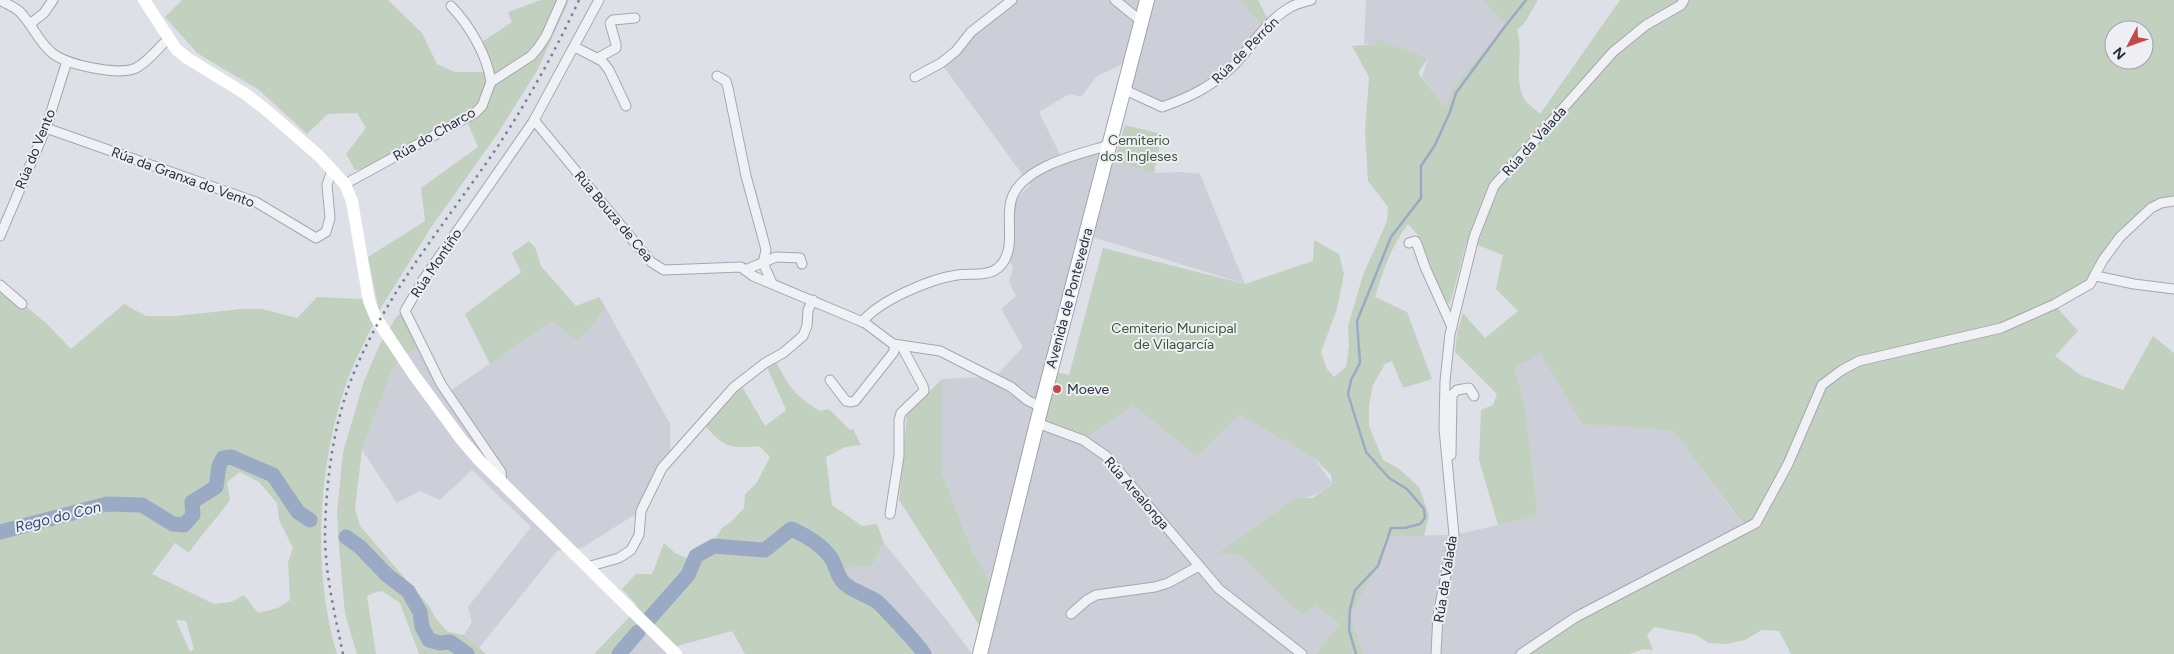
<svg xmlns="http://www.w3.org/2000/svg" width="2174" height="654" font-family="Figtree,sans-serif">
<rect width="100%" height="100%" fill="#dee0e7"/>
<g fill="#cccfd8">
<polygon points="1012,0 1239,0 1265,29 1210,86 1162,107 1123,89 1129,67 1121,65 1097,76 1081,97 1069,94 1039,112 1063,161 1102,150 1114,161 1154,173 1179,172 1200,174 1245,284 1086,235 1035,417 1089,436 1133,406 1197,456 1240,415 1314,458 1332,483 1318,494 1288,503 1218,554 1241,555 1302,616 1316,605 1339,624 1316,654 980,654 995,594 972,550 942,473 942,379 996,376 1023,347 1001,309 1016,296 1009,282 1013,268 1007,256 1012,198 1019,196 1030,185 941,63"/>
<polygon points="1366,0 1487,0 1510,20 1452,89 1446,109 1422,77 1428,58 1376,40 1376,44 1364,44"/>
<polygon points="606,308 670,424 670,460 641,515 634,515 582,548 557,551 479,648 464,635 472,622 468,607 531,527 472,470 440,500 420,491 397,503 362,450 392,370 402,358 421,344 447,393 552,321 588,331"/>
<polygon points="1541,353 1582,424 1673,431 1746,529 1519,654 1364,654 1350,616 1378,566 1387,536 1454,535 1538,516 1525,405 1514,367"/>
<polygon points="884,543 949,623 972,654 924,654 923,650 906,634 895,619 876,601 843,582 839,575 848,568 872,566"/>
<polygon points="651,629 676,654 625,654"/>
</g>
<g fill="#c2d0bf" fill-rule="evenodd">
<polygon points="182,0 388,0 422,33 437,64 455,72 488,72 484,58 482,42 512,22 508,12 541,0 569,0 537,71 498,133 430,229 379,311 368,257 425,221 421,188 478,147 466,119 378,166 355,170 346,154 366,128 357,113 328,114 307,134 259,90 197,53 165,17"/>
<polygon points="1239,0 1258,0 1270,24 1265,29"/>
<path d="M1483,0H1538L1524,24L1517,30C1524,51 1514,76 1523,97C1526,103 1535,109 1540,114L1620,0H2174V201L2161,203L2120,237L2090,284L2055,305L2078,331L2055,356L2082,376L2123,390L2153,336L2174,353V654H1791L1779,631L1762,630L1745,640L1727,644L1709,643L1696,635L1654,627L1647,635L1653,650L1643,649L1630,654H1521L1576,617L1746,528L1673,431L1582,424L1541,354L1514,367L1525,405L1538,516L1498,525L1479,460L1481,410L1493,405L1497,394L1455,352L1457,333L1463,313L1485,338L1518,311L1496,289L1503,255L1467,241L1450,304L1444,300L1417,234L1408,224C1391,246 1383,271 1375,297L1407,312L1432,379L1403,388L1392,361L1385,364L1373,385L1369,404V426L1383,460L1398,468L1419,487L1429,516L1424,536H1386L1378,566L1350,616L1364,654H1316L1339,624L1316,605L1302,616L1241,555L1217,554L1295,498H1313L1332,484L1331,475L1314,458L1240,415L1197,456L1133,406L1089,436L1038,418L1051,371L1069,375L1103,248L1245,284L1313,261L1314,240L1339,254L1344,274L1337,309L1321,352L1327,369L1334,377L1346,367L1349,346L1348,326L1363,275L1387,221L1388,207L1368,181L1365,131L1369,77L1352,46L1376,44V39L1428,58L1418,73L1446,108L1452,89L1506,24ZM2114,30H2144V60H2114Z"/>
<polygon points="1125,125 1162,134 1154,173 1114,161"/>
<polygon points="529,241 535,247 541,266 576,306 599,297 606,308 588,331 577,340 552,321 490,364 465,314 521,272 512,253"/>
<path d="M0,285L46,323L71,349L124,304L146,316H176L241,309H262L297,318L317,297L361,299L368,292L376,318C366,340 353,363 345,387C318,468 312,572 337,654H0ZM240,472L259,482L277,503L279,520L293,548L288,562L290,600L278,608L258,613L244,595L231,602L214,604L152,574L175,543L189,553C201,534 217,519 230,500L227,482ZM176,620L186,621L194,649L190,652Z"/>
<polygon points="405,311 421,344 402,358 392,370 362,450 355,508 360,526 429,606 436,619 448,632 464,635 486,654 419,654 400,603 382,591 373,593 367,596 376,654 357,654 345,614 339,547 337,513 343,452 364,381 380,344 397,316"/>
<path d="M774,358C790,387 791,393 820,411L829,409L850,430L853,429L861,445L845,447L826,457L832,505L862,526L877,524L884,543L872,566L848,568L839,575C850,587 864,592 877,602C895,616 905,636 923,650V654H745L732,631L670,648L651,629L625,654H594L634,612L636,604L622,589L636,574H652L664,543L675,553L686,558L715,539L722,528L733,520L744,508L745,494L756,484L770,457L759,446C728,449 723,447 703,423L740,383L765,426L786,410L767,367Z"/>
<polygon points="942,379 942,473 972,550 996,594 985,634 899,500 907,414"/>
</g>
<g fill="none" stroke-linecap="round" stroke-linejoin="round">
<polyline stroke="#9aaac5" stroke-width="2.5" points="1356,654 1349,630 1350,609 1355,590 1378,566 1391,528 1405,528 1420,524 1425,518 1424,509 1407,489 1389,478 1366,452 1348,394 1351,380 1360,363 1357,321 1391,237 1421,198 1421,166 1435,145 1450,112 1456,93 1503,29 1526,0"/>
<g stroke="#9aaac5" stroke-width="15">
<polyline points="0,532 107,504 142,505 173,524 184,525 193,515 192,502 216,487 219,466 223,458 231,457 273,475 298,512 310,520"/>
<polyline points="346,537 360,547 387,575 408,591 420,612 422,627 429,640 440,643 450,642 467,654"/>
<path d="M649,619L688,575L696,556L714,546L765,550L791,529C805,535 822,545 831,558C836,565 837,576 843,582C851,591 866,594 876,601C882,605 923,650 924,654"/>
<polyline points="619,654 638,632"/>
</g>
<g stroke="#a4a7b0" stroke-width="11">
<g id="minor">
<path d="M0,0C6,4 15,7 20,12C32,24 38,41 51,52C65,65 119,76 136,68C148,62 158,48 168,39"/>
<polyline points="1115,0 1141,21"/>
<path d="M451,6C470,26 487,55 491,82"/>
<polyline points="30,24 44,13 53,0"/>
<polyline points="575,47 602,61 609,70 626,106"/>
<polyline points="598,58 616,48 616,44 610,23 613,20 635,18"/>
<polyline points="717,76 726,81 728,88 746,176 764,242 766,250 763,263 772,283"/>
<polyline points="915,77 941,63 956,51 971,32 1012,0"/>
<path d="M1123,89L1162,107C1188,98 1211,87 1232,67C1251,48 1265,22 1289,8C1295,4 1304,2 1311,0"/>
<polyline points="534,120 651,262 664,270 741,267 753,276 865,323 893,344 940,351 1011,387 1027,400 1041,407"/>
<polyline points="46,128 256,202 316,238 326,232 330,218 327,185 332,170"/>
<polyline points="345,184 475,113 482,106 491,82 531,56 538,48 546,36 562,0"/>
<polyline points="0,236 46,128 67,61"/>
<polyline points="1409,243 1415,241 1417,244 1425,267 1452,327"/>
<polyline points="745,270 776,257 800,258 802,264"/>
<polyline points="2096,276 2134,284 2174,289"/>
<polyline points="0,285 22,304"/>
<path d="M862,322C880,300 930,279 957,275C970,273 987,277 998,268C1019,250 1003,217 1013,195C1027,165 1080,154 1109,145"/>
<polyline points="830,380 846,401 851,402 855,401 893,353 895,348 893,344"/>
<polyline points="1037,423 1083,440 1106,456 1219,589 1302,654"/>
<polyline points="1451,455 1452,395 1457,390 1469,388 1474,396"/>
<polyline points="502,484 501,472 441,384 405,311 423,280 533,122 599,0"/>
<polyline points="890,514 899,456 899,420 901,413 924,391 923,386 901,345"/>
<polyline points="587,567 619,558 631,550 639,535 641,511 662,468 734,387 765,363 783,353 803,336 807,326 808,310 813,300"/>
<polyline points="1071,614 1087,600 1096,595 1155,587 1168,583 1199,566"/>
<polyline points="1436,654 1438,615 1454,535 1444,428 1445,381 1450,334 1474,237 1494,186 1613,52 1646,25 1681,5 1684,0"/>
<polyline points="1521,654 1576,617 1756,523 1788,464 1822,385 1842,370 1859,361 2001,328 2055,304 2090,284 2103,260 2120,237 2151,208 2161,203 2174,201"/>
</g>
</g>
<g stroke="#9ea3b2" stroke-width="16">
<polyline id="primary" points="980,654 1037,423 1147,0"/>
</g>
<use href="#minor" stroke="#f0f1f5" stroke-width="9"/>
<polyline stroke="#fff" stroke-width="12" points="144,0 176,49 187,58 244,93 265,109 318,155 345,184 352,201 369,301 376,318 414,375 461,439 479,460 676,654"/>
<use href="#primary" stroke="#fff" stroke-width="14"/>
<path stroke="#787e8f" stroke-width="2.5" stroke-dasharray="2.5 5" stroke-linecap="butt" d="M343,654C335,615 325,574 325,534C326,481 333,425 353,375C387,292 444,225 494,152C526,104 555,52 579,0"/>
</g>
<circle fill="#c6484d" stroke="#edeff4" stroke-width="2" cx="1057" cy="389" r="5"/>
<g text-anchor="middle" stroke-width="4" stroke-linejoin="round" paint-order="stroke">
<g font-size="14" fill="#282d3c" stroke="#edeff4">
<text transform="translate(1245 50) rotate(-45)" y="5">Rúa de Perrón</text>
<text transform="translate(434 134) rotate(-30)" y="5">Rúa do Charco</text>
<text transform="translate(1534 141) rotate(-48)" y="5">Rúa da Valada</text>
<text transform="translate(35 149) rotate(-68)" y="5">Rúa do Vento</text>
<text transform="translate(183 177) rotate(20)" y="5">Rúa da Granxa do Vento</text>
<text transform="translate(614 216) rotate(50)" y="5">Rúa Bouza de Cea</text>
<text transform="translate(436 263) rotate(-56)" y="5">Rúa Montiño</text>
<text transform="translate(1069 298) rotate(-75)" y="5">Avenida de Pontevedra</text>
<text transform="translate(1137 493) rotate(49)" y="5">Rúa Arealonga</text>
<text transform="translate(1445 579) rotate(-81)" y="5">Rúa da Valada</text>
</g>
<g font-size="14" fill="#395736" stroke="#edeff4">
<text x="1139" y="145">Cemiterio<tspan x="1139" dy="16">dos Ingleses</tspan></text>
<text x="1174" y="333">Cemiterio Municipal<tspan x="1174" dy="16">de Vilagarcía</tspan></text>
</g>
<g font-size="14" fill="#282d3c" stroke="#edeff4" text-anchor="start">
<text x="1067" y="394">Moeve</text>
</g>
<g font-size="15" font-style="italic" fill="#34486e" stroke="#edeff4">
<text transform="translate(58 517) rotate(-14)" y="5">Rego do Con</text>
</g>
</g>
<g transform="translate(2129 45) rotate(229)"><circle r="24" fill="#edeff4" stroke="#9ea1aa"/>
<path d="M0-4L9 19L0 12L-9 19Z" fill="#c6484d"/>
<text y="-8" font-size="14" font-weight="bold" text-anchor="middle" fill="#282d3c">N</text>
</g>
</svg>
